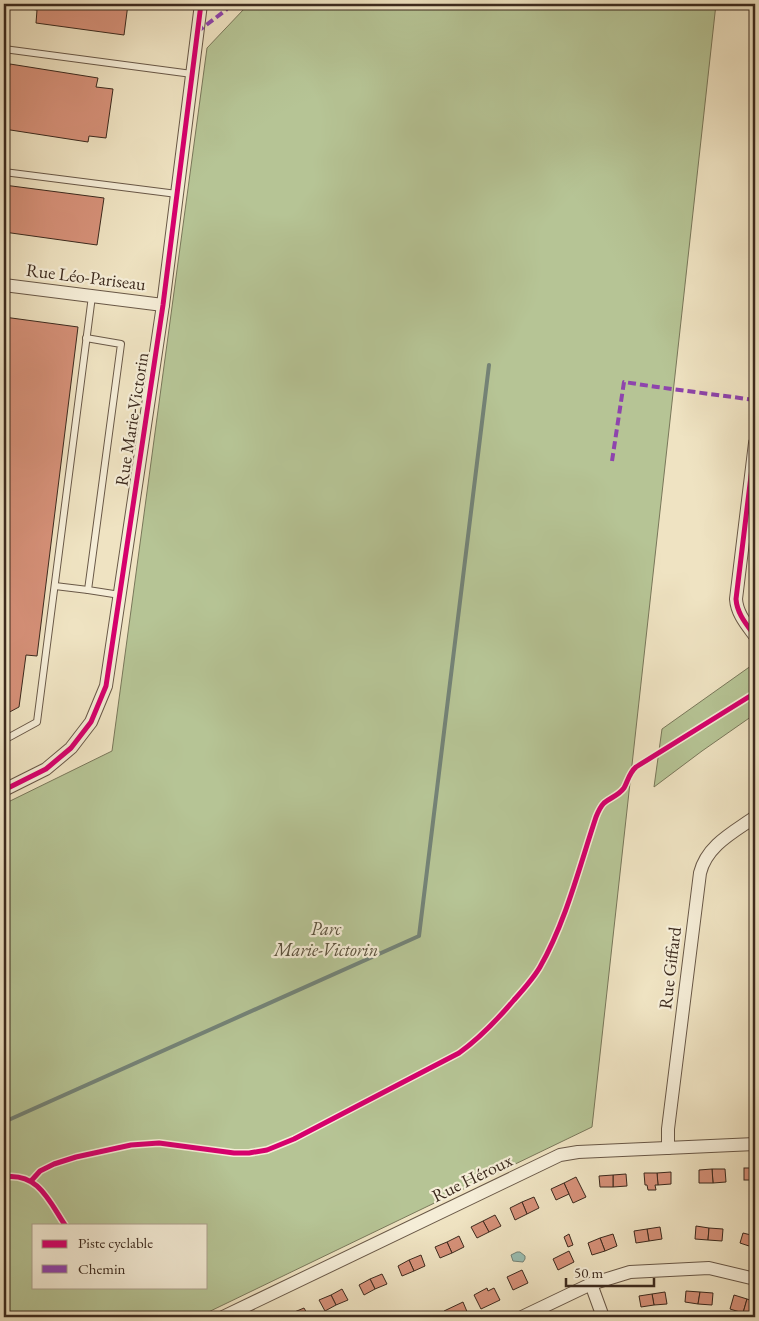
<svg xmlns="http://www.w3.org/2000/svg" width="759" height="1321" font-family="'EB Garamond',serif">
<rect width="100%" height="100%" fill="#efe3c2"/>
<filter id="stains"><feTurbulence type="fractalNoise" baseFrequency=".004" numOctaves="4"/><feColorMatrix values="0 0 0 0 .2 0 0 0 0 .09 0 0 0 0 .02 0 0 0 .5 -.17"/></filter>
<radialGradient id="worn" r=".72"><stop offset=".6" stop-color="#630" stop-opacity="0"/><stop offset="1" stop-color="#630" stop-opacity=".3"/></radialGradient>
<g fill="#b6c495" stroke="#79775a" fill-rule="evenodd">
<path d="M244,4H716L592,1127L198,1317H141L135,1316L128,1317H4V804L112,751L207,48L244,9ZM34,1225H206V1287H34Z"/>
<polygon points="755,663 755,714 702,751 654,787 662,729"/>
</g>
<polygon fill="#9abeb2" stroke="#748377" points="517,1252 520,1252 525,1256 525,1259 523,1262 513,1261 511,1255"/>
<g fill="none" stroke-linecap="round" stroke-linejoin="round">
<polyline stroke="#748377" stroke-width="4" points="4,1122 419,936 489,365"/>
</g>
<g fill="#d69179" stroke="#3c2a1e">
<polygon points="4,4 128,4 124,35 36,23 37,10 4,5"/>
<polygon points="10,64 98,78 96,87 113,89 106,138 89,136 88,142 4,129 4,106"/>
<polygon points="4,185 104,198 97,245 4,232"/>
<polygon points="4,317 78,327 37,656 26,655 19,707 4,715"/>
<rect x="744" y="1168" width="11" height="12"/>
<polygon points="712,1169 725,1169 726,1182 713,1183"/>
<polygon points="712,1169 713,1183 699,1183 699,1170"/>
<polygon points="671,1172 671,1184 658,1185 657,1173"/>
<polygon points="644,1173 657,1173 658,1185 655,1185 656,1190 648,1190 647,1185 645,1185"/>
<polygon points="626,1174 627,1186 613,1187 613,1175"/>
<polygon points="613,1175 613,1187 600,1187 599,1176"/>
<polygon points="576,1177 586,1197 573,1203 564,1183"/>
<polygon points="564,1183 569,1194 556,1200 551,1189"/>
<polygon points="534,1197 539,1208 527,1214 522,1202"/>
<polygon points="522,1202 527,1214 515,1220 510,1208"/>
<polygon points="495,1215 501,1226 489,1232 483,1221"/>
<polygon points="483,1221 489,1232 477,1238 471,1227"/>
<polygon points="696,1226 709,1228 708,1240 695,1239"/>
<polygon points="660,1227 662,1239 649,1241 647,1229"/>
<polygon points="709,1228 723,1229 722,1241 708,1240"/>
<polygon points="647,1229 649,1241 636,1243 634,1231"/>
<polygon points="743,1233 755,1236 752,1247 740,1243"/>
<polygon points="569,1234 573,1245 568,1247 564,1237"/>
<polygon points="613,1234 617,1246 605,1251 600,1238"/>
<polygon points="459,1236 464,1247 452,1253 447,1242"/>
<polygon points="600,1238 605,1251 592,1255 588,1243"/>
<polygon points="447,1242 452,1253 440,1258 435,1247"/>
<polygon points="569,1251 574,1262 558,1270 553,1259"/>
<polygon points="421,1255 425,1266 414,1271 409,1260"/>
<polygon points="409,1260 414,1271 402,1276 398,1266"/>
<polygon points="522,1270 528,1283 513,1290 507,1277"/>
<polygon points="382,1274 387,1284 375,1289 370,1279"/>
<polygon points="370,1279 375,1289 364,1295 359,1285"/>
<polygon points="487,1288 488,1291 494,1288 500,1300 481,1309 474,1295"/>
<polygon points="342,1289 348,1300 336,1305 331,1295"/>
<polygon points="686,1291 700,1292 698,1304 685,1302"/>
<polygon points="665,1292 667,1304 654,1305 652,1294"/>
<polygon points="700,1292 713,1293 712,1305 698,1304"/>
<polygon points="652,1294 654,1305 641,1307 639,1296"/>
<polygon points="331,1295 336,1305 325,1311 319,1300"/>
<polygon points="734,1295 747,1299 743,1313 730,1309"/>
<polygon points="747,1299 755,1302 755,1316 743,1313"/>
<polygon points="463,1302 468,1314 462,1317 447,1317 444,1311"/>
<polygon points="304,1308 309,1317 294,1317 292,1313"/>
</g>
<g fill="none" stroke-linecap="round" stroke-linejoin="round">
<g stroke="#695847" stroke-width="8">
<g id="lane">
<polyline points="4,49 192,74"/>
<polyline points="4,172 177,194"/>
<polyline points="86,338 121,344 88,590 120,595"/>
<polyline points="55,586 88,590"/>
<polyline points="4,740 37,722 92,296"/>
</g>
</g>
<g stroke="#695847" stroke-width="14">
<g id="street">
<polyline points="4,285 163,305"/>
<path d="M755,443L736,599C737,614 747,625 755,636"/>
<polyline points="4,790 46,769 71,748 91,722 106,686 163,305 201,4"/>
<path d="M668,1148V1129L700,873C707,845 734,832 755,817"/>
<polyline points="591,1284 603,1317"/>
<polyline points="223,1317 560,1155 578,1152 755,1144"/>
<polyline points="522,1317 591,1284 630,1272 709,1268 755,1279"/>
</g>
</g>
<use href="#lane" stroke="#f5edd7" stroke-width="6"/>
<use href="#street" stroke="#f5edd7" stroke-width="12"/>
<g stroke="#8e44ad" stroke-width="4" stroke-dasharray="8 4" stroke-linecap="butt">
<polyline points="197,32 226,10 230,4"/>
<polyline points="612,461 624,382 657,387 755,400"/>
</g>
<g stroke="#f5edd7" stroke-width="8">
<g id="cycleway">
<path d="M755,443L736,599C737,614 747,625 755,636"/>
<polyline points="4,790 46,769 71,748 91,722 106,686 163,305 201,4"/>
<path d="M4,1177C38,1172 49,1201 65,1225"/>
<path d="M31,1181L40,1171L54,1164L76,1157L131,1145L159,1143L234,1153H249L267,1150L294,1139L459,1053C480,1038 497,1020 514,1000C523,990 533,979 540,967C566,921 579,868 596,817C598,812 600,807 604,803C611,797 618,796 624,788C628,781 629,773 636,767L755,693"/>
</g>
</g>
<use href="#cycleway" stroke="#d6006c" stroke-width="5"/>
</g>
<g text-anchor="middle" stroke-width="4.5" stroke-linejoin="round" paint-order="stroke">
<g font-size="18" fill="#3c2a1e" stroke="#f5edd7">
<text transform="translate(86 277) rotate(7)" y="6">Rue Léo-Pariseau</text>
<text transform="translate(132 419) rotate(-81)" y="6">Rue Marie-Victorin</text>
<text transform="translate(670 968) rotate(-83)" y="6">Rue Giffard</text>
<text transform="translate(472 1178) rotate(-26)" y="6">Rue Héroux</text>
</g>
<g font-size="18" font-style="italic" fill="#5a503c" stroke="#f5edd7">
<text x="326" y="935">Parc<tspan x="326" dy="21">Marie-Victorin</tspan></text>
</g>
</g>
<rect width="759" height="1321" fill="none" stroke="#efe3c2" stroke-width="20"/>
<rect x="5" y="5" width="749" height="1311" fill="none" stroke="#3c2a1e" stroke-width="2.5"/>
<rect x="10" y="10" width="739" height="1301" fill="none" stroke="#3c2a1e"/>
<rect x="32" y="1224" width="175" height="65" fill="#f5edd7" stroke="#ab9f8d"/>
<rect x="42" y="1240" width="25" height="8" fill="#d6006c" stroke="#ab9f8d"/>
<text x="78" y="1248" font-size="15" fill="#3c2a1e">Piste cyclable</text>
<rect x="42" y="1265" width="25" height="8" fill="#8e44ad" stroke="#ab9f8d"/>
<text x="78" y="1274" font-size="15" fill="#3c2a1e">Chemin</text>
<path d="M566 1278v8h88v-8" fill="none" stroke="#3c2a1e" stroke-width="2.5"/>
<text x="574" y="1278" font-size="15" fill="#3c2a1e" stroke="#f5edd7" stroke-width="4" paint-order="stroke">50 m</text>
<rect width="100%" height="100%" filter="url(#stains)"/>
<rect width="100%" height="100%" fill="url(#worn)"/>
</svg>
